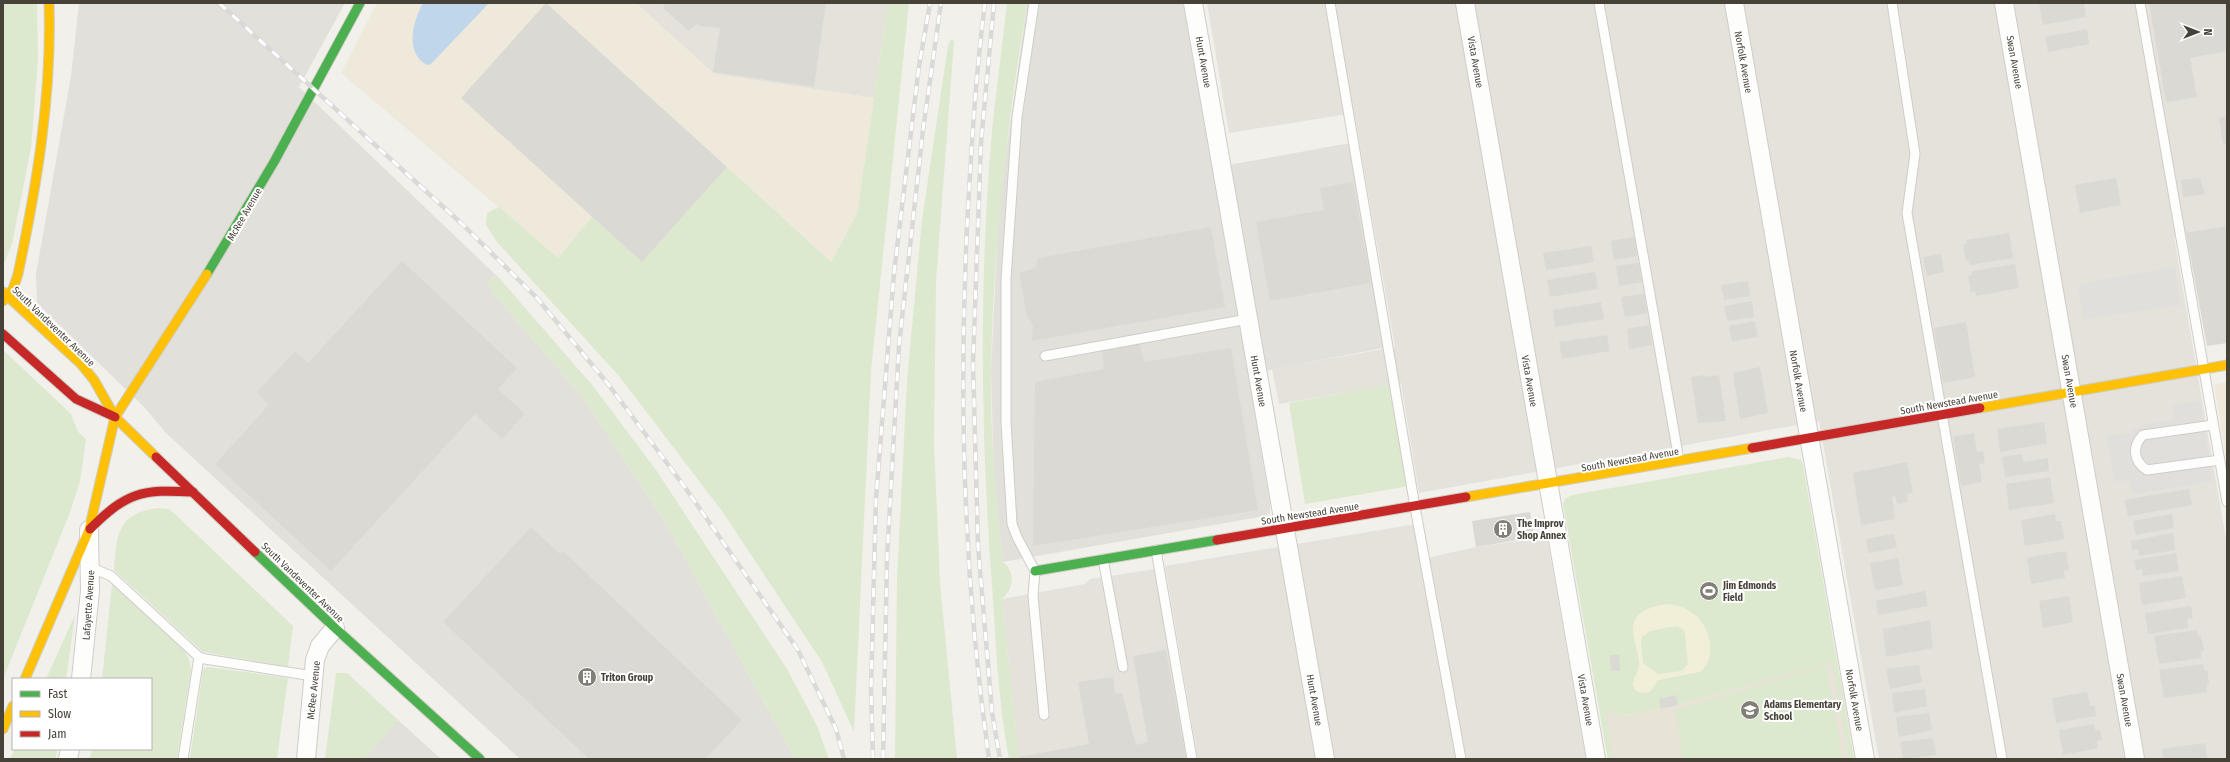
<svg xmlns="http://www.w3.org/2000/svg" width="2230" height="762" font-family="'Fira Sans Condensed',sans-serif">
<rect width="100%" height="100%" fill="#f1f0eb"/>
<g fill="#e4e2da">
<polygon points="636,3 888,3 874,98 714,74"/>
<polygon points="1207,3 2227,3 2227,226 2174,237 2227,545 2227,759 1879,759 1819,421 1419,493 1401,383 1279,404 1272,369 1395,347 1354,113 1229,133"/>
<polygon points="1416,524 1422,559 1476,547 1547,537 1586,759 1198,759 1165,566"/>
<polygon points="1155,569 1189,759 1019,759 1002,599 1085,584 1090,579"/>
</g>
<g fill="#efe9dc">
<polygon points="377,3 636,3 714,74 874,98 857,214 831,262 810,568 558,258 341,73"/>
<polygon points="2227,382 2227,463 2214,385"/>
</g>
<g fill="#e2e0db">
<polygon points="79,3 345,3 299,87 500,279 492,277 492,292 581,395 664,520 795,759 520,759 166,433 145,408 37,303 36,274 71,76"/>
<polygon points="1027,3 1183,3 1212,168 1350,143 1383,348 1248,374 1270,504 1270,513 1265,516 1003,562 994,478 991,372 999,204"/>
<polygon points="398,720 441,759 364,759"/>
</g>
<polygon fill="#e7e3d7" points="1837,660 1854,759 1608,759 1600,714 1610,711 1622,716 1661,709"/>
<g fill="#dce9ce">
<polygon points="3,3 37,3 38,60 31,148 12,244 3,266"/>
<polygon points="888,3 909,3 871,371 854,732 822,662 722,511 619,376 497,242 486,225 487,213 499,207 558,258 592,217 642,262 727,167 831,262 857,214"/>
<path d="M1007,3H1027C1007,125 993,249 991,372C990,436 996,499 1003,562C1016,573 1014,588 1002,599L1019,759H1009C998,702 996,642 992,585C981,438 979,290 991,143C995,96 1002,50 1007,3Z"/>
<polygon points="951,40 954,41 936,281 934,444 940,583 957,759 895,759 897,580 907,380 922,220 948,46"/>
<polygon points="492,277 500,279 593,386 656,470 787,669 817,726 829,759 795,759 664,520 581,395 492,292 487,283"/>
<polygon points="3,350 71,414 78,432 86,439 80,481 69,515 3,679"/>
<polygon points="1393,384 1409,486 1305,504 1289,403"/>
<polygon points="1788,457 1801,460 1803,465 1854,759 1849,759 1832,662 1661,709 1621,716 1610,711 1605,713 1613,759 1608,759 1563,504 1565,499 1572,495"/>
<path d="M157,508L169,509L175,514L293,626L288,667L203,652L114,570C117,534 117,514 157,508Z"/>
<polygon points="112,585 118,588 185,651 189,659 191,670 177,759 90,758 92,749 151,749 151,679 102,679"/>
<polygon points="75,615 66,679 46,679"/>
<polygon points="1826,666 1842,759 1683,759 1675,710"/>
<polygon points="208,667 288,678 277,759 190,759 203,669"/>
<polygon points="336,673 347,673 398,720 364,759 325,759"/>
<polygon points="15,749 57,749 56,759 10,759"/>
</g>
<path fill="#f2efd8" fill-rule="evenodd" d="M1667,604C1676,605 1684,607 1691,612C1710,624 1719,656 1700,672L1658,680L1650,692L1640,693C1625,684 1638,677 1639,666C1640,652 1629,635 1635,620C1640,609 1656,606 1667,604ZM1676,626L1683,629L1685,634L1688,664L1682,671L1658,674L1643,663L1641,644L1642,637L1650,631Z"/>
<g fill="#e0dfdb">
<polygon points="2175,267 2181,305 2084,319 2078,286 2091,282"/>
<polygon points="2200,401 2213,481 2133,494 2129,480 2115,482 2107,436 2129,433 2144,425 2173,420 2173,405"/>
</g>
<path fill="#c0d6ea" d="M423,3H489L431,64L427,65C404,53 413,21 423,3Z"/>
<g fill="#dad9d4">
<polygon points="546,3 727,167 642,262 461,98"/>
<polygon points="663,3 826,3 814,87 713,72 720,28 700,26 697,23 689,31 663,8 665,5"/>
<polygon points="2039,3 2084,3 2086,17 2043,25"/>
<polygon points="2149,3 2227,3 2227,51 2190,58 2197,97 2166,102"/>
<polygon points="2087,29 2089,44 2048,52 2045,37"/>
<polygon points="2227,116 2227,143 2223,144 2219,118"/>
<polygon points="2116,178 2121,205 2080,213 2075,185"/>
<polygon points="2200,178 2205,194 2183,197 2181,180"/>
<polygon points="1353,182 1371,283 1270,301 1256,222 1324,210 1320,188"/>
<polygon points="2227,226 2227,343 2207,346 2186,233"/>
<polygon points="1211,227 1225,307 1032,341 1033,325 1027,316 1019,273 1036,268 1038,258"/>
<polygon points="2009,233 2013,258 1970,265 1969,261 1966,261 1963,245 1967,244 1966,240"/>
<polygon points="1634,237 1637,256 1614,260 1611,241"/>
<polygon points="1591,246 1594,262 1546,270 1543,253"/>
<polygon points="1941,254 1944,272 1927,276 1923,257"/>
<polygon points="402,261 517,368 498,389 525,414 502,439 475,414 331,571 215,464 269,405 257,392 295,351 308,363"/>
<polygon points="1638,263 1642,282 1619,286 1616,266"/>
<polygon points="2015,264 2019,288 1976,296 1975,291 1971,292 1968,276 1972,275 1972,271"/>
<polygon points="1595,272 1598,289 1550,297 1547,280"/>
<polygon points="1748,281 1750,296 1724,300 1721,285"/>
<polygon points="1644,294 1647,313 1625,317 1621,297"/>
<polygon points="1752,301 1754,317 1727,321 1724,306"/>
<polygon points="1601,302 1604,319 1555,327 1553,310"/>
<polygon points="1755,321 1758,337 1732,341 1729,326"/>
<polygon points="1966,322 1975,377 1943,383 1934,328"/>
<polygon points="1649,325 1652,345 1629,349 1627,329"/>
<polygon points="1607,335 1610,351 1562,359 1559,342"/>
<polygon points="1140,344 1144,362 1231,348 1258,510 1033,546 1035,382 1104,369 1102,350"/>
<polygon points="1760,367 1768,413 1740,419 1733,373"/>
<polygon points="1705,375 1705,377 1719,375 1726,421 1698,423 1691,377"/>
<polygon points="2044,422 2047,443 2000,452 1997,429"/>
<polygon points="1974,433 1977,452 1983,451 1985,463 1979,464 1982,482 1961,486 1953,437"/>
<polygon points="2022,454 2023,462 2048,458 2049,471 2005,477 2002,457"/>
<polygon points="1907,462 1913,493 1907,494 1908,502 1897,504 1895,496 1892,497 1895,519 1861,525 1853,473"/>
<polygon points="2050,477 2054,503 2009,510 2006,484"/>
<polygon points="2189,489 2192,505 2128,516 2124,500"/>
<polygon points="1530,512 1534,537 1476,547 1472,521"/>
<polygon points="2055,514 2056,521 2061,521 2064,539 2025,546 2021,520"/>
<polygon points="2172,514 2174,528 2136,535 2133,521"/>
<polygon points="531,527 560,554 563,551 742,720 705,759 589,759 443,622"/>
<polygon points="2173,533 2175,550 2139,556 2138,549 2132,550 2131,541"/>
<polygon points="1894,534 1897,548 1868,553 1866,539"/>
<polygon points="2066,551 2069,570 2064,571 2065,578 2031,584 2027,558"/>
<polygon points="2176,553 2179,571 2143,576 2142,569 2136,570 2134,560"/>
<polygon points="1898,558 1903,585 1875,590 1870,563"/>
<polygon points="2182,576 2186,598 2142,605 2139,583"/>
<polygon points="1925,591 1928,606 1878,615 1876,601"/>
<polygon points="2069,596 2073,622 2043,628 2039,601"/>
<polygon points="2191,606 2193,618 2187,619 2188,628 2148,634 2145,613"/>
<polygon points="1930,620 1933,648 1886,657 1883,629"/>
<polygon points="2197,630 2198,636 2201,636 2204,651 2201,651 2201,658 2159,664 2154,636"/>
<polygon points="1166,650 1186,759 1019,759 1019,757 1089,744 1078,682 1113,677 1115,694 1122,693 1136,745 1148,742 1133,656"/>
<polygon points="1610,655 1619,655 1620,671 1611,671"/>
<polygon points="2203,664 2204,670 2207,670 2209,684 2206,685 2207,692 2164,698 2159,670"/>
<polygon points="1919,665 1922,682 1890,689 1886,669"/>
<polygon points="1925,689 1927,706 1894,713 1892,693"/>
<polygon points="2087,692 2090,706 2095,706 2096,716 2056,723 2052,698"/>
<polygon points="1676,695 1678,705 1661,709 1659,699"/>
<polygon points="1929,713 1932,730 1899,737 1896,717"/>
<polygon points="2094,724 2095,731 2100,730 2102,740 2097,741 2098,748 2063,755 2059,730"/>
<polygon points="1933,738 1936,755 1903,759 1900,742"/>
<polygon points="2205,743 2207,758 2163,759 2162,749"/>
</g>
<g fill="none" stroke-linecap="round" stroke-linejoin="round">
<g stroke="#cfcdc9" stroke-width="11">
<g id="lane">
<polyline points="1034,3 1017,117 1006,279 1006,422 1012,524 1017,537 1035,571 1033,596 1044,715"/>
<polyline points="1330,3 1415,507 1461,759"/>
<polyline points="1599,3 1679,460"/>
<polyline points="1892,3 1915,154 1907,213 2002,759"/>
<polyline points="2140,3 2227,502"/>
<polyline points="1045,356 1248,319"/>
<path d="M2213,425L2143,435C2132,446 2133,461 2147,470L2220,460"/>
<polyline points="1156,550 1192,759"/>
<polyline points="1103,559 1123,667"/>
<polyline points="90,567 111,576 199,657 205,659 313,676"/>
<polyline points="183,759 199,657"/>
</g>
</g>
<g stroke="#cfcdc9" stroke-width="20">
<g id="street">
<polyline points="1193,3 1325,759"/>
<polyline points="1465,3 1596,759"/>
<polyline points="1734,3 1865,759"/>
<polyline points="2004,3 2135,759"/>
<polyline points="81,679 90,591 89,530"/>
<polyline points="68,759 70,749"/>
<polyline points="306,759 315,660 320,646 335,628"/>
</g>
</g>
<g stroke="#cfcdc3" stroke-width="11">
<g id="fast">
<polyline points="207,274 274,162 360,3"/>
<polyline points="255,552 335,628 480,759"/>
<polyline points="1035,571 1217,540"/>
</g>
</g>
<g stroke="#cfcdc3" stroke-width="11">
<g id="slow">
<polyline points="3,292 81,364 94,380 115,417 156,457"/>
<path d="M3,301L13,289L18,274C37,184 52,95 49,3"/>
<polyline points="1980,408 2227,365"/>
<polyline points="115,417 207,274"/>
<polyline points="1466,497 1752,448"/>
<polyline points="25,679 89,530 115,417"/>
<polyline points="3,729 13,706"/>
</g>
</g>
<g stroke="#cfcdc3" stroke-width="11">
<g id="jam">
<polyline points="3,334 76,399 115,417"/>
<polyline points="1752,448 1980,408"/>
<polyline points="156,457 255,552"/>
<path d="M90,529C127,492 142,489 193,492"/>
<polyline points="1217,540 1466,497"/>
</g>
</g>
<use href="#lane" stroke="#fdfdfc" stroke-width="9"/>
<use href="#street" stroke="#fdfdfc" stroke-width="18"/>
<use href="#fast" stroke="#4caf50" stroke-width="9"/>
<use href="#slow" stroke="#ffc107" stroke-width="9"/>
<use href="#jam" stroke="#c62828" stroke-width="9"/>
<g stroke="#d9d9d8" stroke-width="4.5">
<g id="rail">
<polyline points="219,3 461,223 537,298 608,384 684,486 798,650 836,729 844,759"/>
<path d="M985,3C976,71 972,140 968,208C958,393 963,576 989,759"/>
<polyline points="994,3 981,143 973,364 978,546 992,712 1000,759"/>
<polyline points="873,759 871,689 876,498 894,273 919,66 930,3"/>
<polyline points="883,759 887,558 899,345 923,130 941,3"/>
</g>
</g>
<use href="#rail" stroke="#fff" stroke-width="3" stroke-dasharray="9" stroke-linecap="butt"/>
</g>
<defs>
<g id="building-disc" transform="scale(1)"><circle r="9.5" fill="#827f77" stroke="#fff"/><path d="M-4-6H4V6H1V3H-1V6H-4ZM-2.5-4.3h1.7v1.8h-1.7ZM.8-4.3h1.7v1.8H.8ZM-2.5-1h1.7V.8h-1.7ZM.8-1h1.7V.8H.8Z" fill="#fff"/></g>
<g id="stadium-disc" transform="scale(1)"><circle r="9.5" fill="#827f77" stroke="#fff"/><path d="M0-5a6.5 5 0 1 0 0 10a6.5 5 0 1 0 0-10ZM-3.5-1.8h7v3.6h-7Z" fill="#fff"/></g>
<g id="school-disc" transform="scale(1)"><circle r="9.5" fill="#827f77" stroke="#fff"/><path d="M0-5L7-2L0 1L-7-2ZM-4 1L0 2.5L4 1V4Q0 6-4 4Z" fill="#fff"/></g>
</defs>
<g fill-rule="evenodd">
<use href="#building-disc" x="1503" y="529"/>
<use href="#stadium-disc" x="1709" y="591"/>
<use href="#building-disc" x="587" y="677"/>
<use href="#school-disc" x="1750" y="710"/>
</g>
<g text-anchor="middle" stroke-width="4" stroke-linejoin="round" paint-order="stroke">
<g font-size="10" fill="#464238" stroke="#fff">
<text transform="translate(1204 62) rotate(80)" y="4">Hunt Avenue</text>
<text transform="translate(1476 62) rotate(80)" y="4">Vista Avenue</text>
<text transform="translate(1744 62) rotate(80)" y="4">Norfolk Avenue</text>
<text transform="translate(2015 62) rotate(80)" y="4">Swan Avenue</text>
<text transform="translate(244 214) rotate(-60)" y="4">McRee Avenue</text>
<text transform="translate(54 326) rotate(44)" y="4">South Vandeventer Avenue</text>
<text transform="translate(1259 381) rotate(80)" y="4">Hunt Avenue</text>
<text transform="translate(1530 381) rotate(80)" y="4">Vista Avenue</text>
<text transform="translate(1799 381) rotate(80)" y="4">Norfolk Avenue</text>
<text transform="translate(2070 381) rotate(80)" y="4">Swan Avenue</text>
<text transform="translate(1949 402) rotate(-10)" y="4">South Newstead Avenue</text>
<text transform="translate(1630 459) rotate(-10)" y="4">South Newstead Avenue</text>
<text transform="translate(1310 513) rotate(-9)" y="4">South Newstead Avenue</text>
<text transform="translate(303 582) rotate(44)" y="4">South Vandeventer Avenue</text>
<text transform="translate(88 605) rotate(-86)" y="4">Lafayette Avenue</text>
<text transform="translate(313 690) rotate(-84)" y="4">McRee Avenue</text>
<text transform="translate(1315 700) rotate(80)" y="4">Hunt Avenue</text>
<text transform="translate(1586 700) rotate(80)" y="4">Vista Avenue</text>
<text transform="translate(1855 700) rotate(80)" y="4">Norfolk Avenue</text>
<text transform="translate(2125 700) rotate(80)" y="4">Swan Avenue</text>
</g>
<g font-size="10" font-weight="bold" fill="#464238" stroke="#fff" text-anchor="start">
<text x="1517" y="527">The Improv<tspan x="1517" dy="12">Shop Annex</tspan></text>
<text x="1723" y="589">Jim Edmonds<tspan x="1723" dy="12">Field</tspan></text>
<text x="601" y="681">Triton Group</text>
<text x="1764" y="708">Adams Elementary<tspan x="1764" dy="12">School</tspan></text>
</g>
</g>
<rect width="2230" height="762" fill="none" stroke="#464238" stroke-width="8"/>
<rect x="12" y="678" width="140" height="72" fill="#ffffff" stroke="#b5b3af"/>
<rect x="20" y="691" width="20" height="6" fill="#4caf50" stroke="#b5b3af"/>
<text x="48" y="698" font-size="12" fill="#464238">Fast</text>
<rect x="20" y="711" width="20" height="6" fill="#ffc107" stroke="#b5b3af"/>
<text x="48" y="718" font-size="12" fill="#464238">Slow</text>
<rect x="20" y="731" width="20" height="6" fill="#c62828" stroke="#b5b3af"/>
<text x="48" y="738" font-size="12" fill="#464238">Jam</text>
<g transform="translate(2198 32) rotate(90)" stroke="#ffffff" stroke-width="3" paint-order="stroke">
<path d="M0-3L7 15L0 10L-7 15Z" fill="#464238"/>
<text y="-6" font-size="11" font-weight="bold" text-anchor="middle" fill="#464238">N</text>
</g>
</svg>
